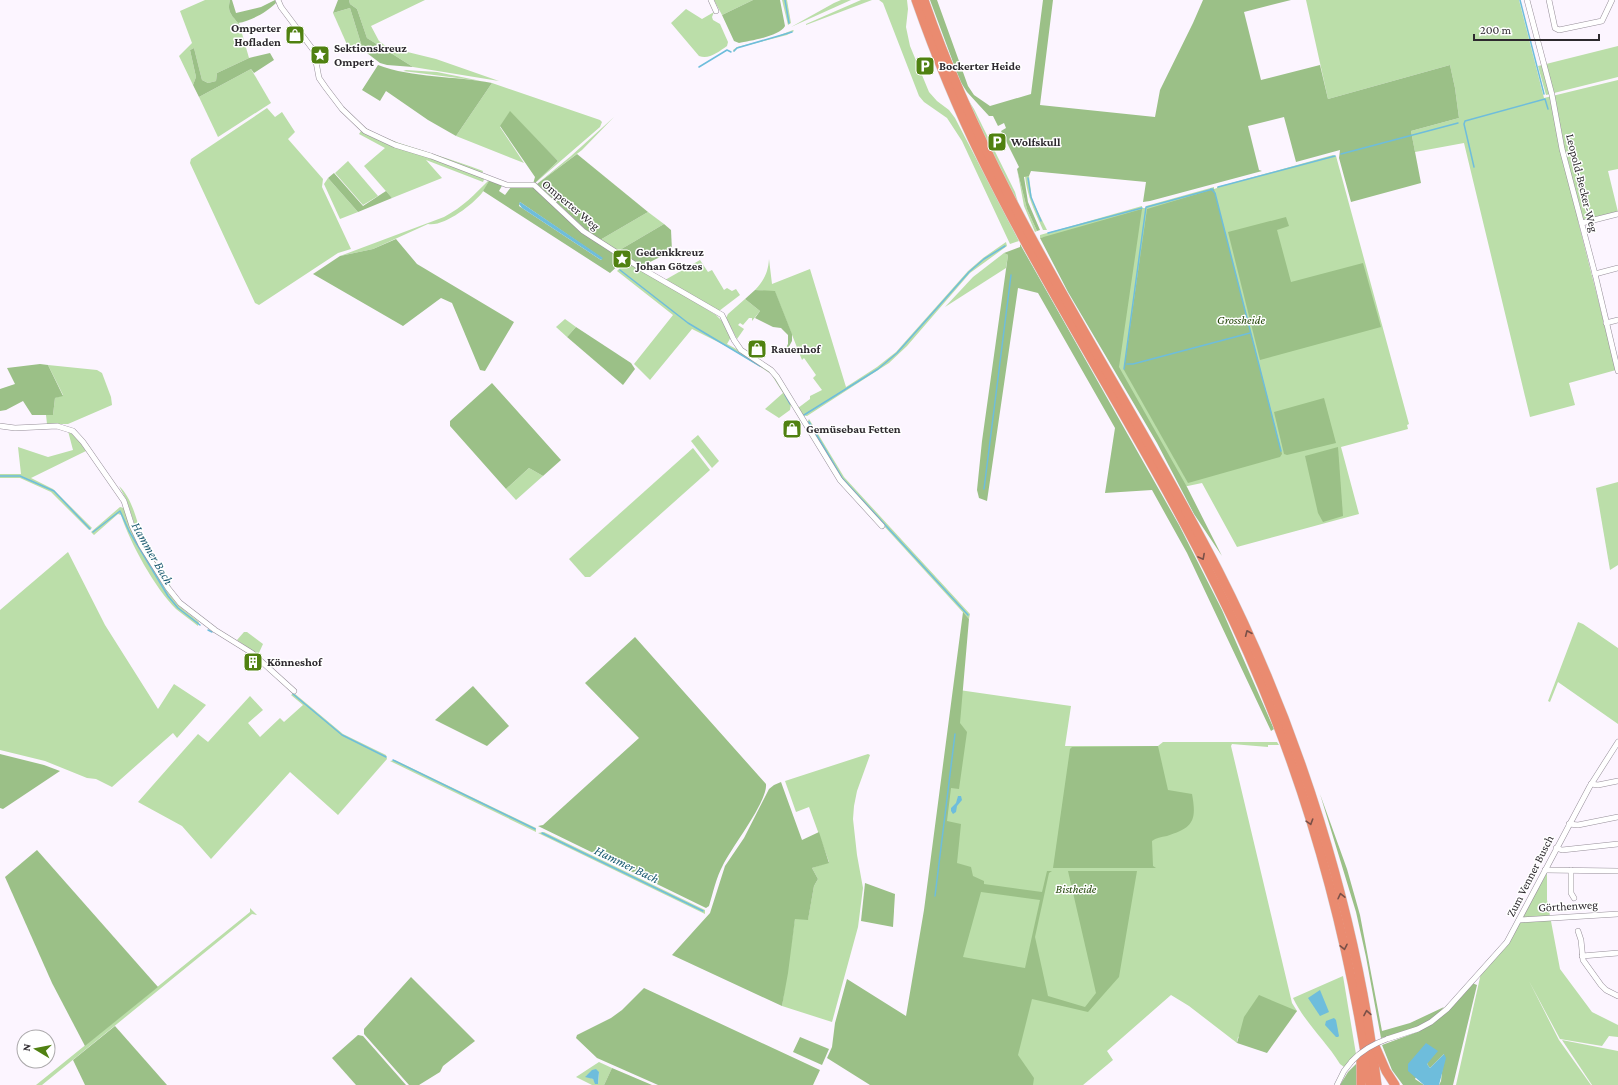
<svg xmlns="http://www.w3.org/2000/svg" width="1618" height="1085" font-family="'Crimson Pro',serif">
<rect width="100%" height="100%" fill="#fcf5ff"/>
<g fill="#bbdea9" fill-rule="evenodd">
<path d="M205,0H230C227,12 231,14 238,23H239L249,58L217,73L216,81L208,83L202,80L194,48L190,50L196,77L193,85L179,56L192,43L180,11Z"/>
<polygon points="349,0 425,0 371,26 379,41 387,47 436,59 499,81 413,67 367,38 357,9 350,4"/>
<polygon points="714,0 753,0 722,15"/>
<polygon points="782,0 787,0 791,23 788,25"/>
<polygon points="841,0 851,0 791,27 834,3"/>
<polygon points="861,0 872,0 806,25 806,24"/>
<polygon points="879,0 907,0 908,9 906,27 910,46 929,92 937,101 949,110 955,118 1019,241 1010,244 962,141 947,118 924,102 919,96 883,3"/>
<polygon points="1306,0 1519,0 1544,98 1618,80 1618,169 1608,171 1618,212 1578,221 1616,370 1569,383 1575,405 1530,417 1464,143 1415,152 1411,131 1459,118 1455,88 1450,65 1328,99"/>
<polygon points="350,8 363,50 349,49 333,13"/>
<path d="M686,9L702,19L714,12L712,17L713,20L720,24L728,42L727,46C718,52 709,60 699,56L671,23Z"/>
<polygon points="793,30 794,31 787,35 737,48 734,52 733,50 737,47 775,37"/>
<polygon points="1618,46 1618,77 1546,95 1538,66"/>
<polygon points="251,69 271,103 218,137 199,97"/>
<polygon points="406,70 437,72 481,81 403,71"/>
<polygon points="492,83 600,120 602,122 600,127 534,184 558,161 510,112 500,127 524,163 456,136"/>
<polygon points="964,97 969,101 974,109 1015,192 1019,206"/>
<polygon points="267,108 275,117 282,112 295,132 288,139 323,179 322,187 351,249 338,253 259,305 255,303 190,163 191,159"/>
<polygon points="614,117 582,150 537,184 571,156"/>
<path d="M364,127C387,141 408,145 433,154C450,159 467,165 483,171L482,174L396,145L369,132Z"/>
<path d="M361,131C383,144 406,150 430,157C449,163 467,171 485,177L483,182L426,160L442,178L392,198L364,166L385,148L359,134Z"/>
<polygon points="1333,155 1336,156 1409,424 1407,425 1408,429 1341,447 1359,514 1237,547 1202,483 1183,487 1045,237 1040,238 1040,235 1142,206 1142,208 1146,208 1146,206 1214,187 1214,189 1217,188 1217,187"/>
<polygon points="348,161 378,196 363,205 335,173"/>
<polygon points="1017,169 1027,209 1037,231 1035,232 1024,206"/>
<path d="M1025,176H1029L1032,200L1047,230H1043C1035,212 1027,196 1025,176Z"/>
<polygon points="328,178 358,212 340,219 324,184"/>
<path d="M490,179C487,184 485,189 482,193C472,205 444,227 428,224L373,249L340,256L444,217C463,207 475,194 490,179Z"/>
<polygon points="648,212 664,224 618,251 600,240"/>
<path d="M1006,242L1007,246L970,273L907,346L889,363L807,416L802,415L798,408L810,399V396L822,390L813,378L816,375L804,358L802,360L775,292L755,290C764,280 768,273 769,259L772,284L810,269L846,387L877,367L896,352L968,271L983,258Z"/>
<polygon points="1004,253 1008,255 1006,268 945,307 973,277"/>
<polygon points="700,260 708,272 712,270 724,290 727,288 732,291 736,289 740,295 719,311 665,280"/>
<polygon points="629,262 716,315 722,321 731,337 727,344 742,352 774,375 791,404 790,410 779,418 765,409 783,393 771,374 762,368 726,346 692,329 650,380 634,364 673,315 617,271 625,263"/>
<polygon points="745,299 760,311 752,321 752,318 749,318 743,325 740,323 738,325 744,329 737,339 726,318 728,314"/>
<polygon points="565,319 576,327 567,337 556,327"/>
<polygon points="48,365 97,370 102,373 111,397 112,405 68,424 47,424 46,415 53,415 55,398 63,395"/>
<polygon points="809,419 844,477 970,614 969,619 841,479 807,423"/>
<polygon points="68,431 77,438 86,451 31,478 53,489 92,528 89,530 51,492 20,478 0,478 0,474 21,474 18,447 48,457 73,450"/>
<polygon points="698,435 719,461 712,468 691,441"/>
<polygon points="693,448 710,470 590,577 585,577 569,559"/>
<polygon points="529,468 543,476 516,500 506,489"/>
<polygon points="1618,482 1618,565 1610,570 1596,488"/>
<path d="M119,486C135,501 136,525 146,544C153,559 162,573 171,587L166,583L138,535L127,501Z"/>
<path d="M120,507L124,508L130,528L166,590L179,606L199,622L198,626C191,620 183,615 176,609C155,588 130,543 121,515L118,514L94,535L91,532Z"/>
<polygon points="68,552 105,625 158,709 174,684 206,705 177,738 173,733 112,787 96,779 87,778 45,761 0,750 0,610"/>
<polygon points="1578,622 1583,624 1618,648 1618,724 1558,682 1550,702 1548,701"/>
<polygon points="244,632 247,632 263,644 258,655 237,640"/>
<polygon points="959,690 1071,706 1065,746 1158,746 1163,742 1277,742 1279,745 1268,745 1268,747 1232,744 1231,746 1292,1003 1297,1011 1238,1037 1237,1043 1189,1006 1171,995 1107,1051 1113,1060 1083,1085 980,1085 921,969"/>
<polygon points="294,693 343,734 386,755 387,759 338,815 290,772 211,859 182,826 138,802 198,734 208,742 250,696 263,710 248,723 260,737 280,718 284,722 303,705 291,695"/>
<polygon points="868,754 870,755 857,791 854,806 853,819 857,855 863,888 858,927 832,1022 782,1006 795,918 808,919 814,886 818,879 812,868 829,862 809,807 796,812 785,781"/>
<polygon points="395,760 536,828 536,832 390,761"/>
<polygon points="544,832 705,910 705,914 538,833"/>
<polygon points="1547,873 1547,900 1560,969 1592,1012 1618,1025 1618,1037 1609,1036 1602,1046 1560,1039 1529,981 1559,1040 1591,1085 1456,1085 1481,973 1508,942"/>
<polygon points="250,908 257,915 252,914 42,1085 36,1085 250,912"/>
<path d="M1343,976L1356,1054L1344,1067L1340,1064C1326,1041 1305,1023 1293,998Z"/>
<polygon points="1562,1040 1618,1051 1618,1085 1592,1085"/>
<path d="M599,1062L612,1068L604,1085H592L576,1077ZM599,1072L598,1084H596L593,1079L586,1076Z"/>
</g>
<g fill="#9bc087" fill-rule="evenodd">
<path d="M230,0H232L236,13L261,7L275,0L276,3C267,12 251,21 238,23C231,14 227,12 230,0Z"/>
<polygon points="338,0 349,0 350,4 357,9 367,38 413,67 387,65 380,63 363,50 350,8 333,13"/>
<path d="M753,0H780L785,26C780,36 750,41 739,43L734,41L722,15Z"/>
<polygon points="930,0 937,0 968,86 974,95 990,106 1031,94 1043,0 1053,0 1040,105 1155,117 1160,90 1193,23 1203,0 1291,0 1244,12 1261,80 1320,65 1328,99 1450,65 1455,88 1459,118 1411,131 1421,183 1351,202 1339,158 1340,150 1296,162 1284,117 1248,126 1259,170 1262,171 1150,201 1143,202 1146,182 1031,171 1029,176 1024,177 1028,202 1040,230 1037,231 1027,209 1017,169 1019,167 1001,131 1006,128 1004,123 998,126 993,116 989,116 967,92 960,81"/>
<polygon points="194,48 202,80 208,83 216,81 217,73 249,58 270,53 274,60 254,73 251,69 199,97 193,85 196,77 190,50"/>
<path d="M378,65C412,78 456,76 492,83L456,136L428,120L386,91L380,101L362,90Z"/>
<polygon points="510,111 558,161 534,184 533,184 535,177 500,126"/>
<polygon points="577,154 648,212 600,240 585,229 537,184"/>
<polygon points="334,173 363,206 386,191 392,198 358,212 328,178"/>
<path d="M490,179L503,184L499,191L505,195L511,187L534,188L582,232L622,258V262L610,273L483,191ZM520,202L602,258L601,260L519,206Z"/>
<polygon points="1214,189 1282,454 1280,457 1188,483 1124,370 1147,209"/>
<polygon points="1142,209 1119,367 1187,487 1222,556 1194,514 1157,443 1068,292 1040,238"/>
<polygon points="1286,217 1289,226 1277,230 1291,282 1363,263 1381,327 1260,360 1228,232"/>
<polygon points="664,224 671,230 672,251 642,266 618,251"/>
<polygon points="396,239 417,264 514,322 485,371 480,370 452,303 441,298 403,326 313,274 340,256 373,249"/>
<polygon points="1020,244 1179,525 1222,610 1274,729 1271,731 1187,553 1152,490 1105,493 1115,428 1038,293 1018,288 987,501 979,498 977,490 982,441 1008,255 1004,253 1020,247"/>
<polygon points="755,290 775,291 792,334 792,341 786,352 785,350 788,344 788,335 781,328 773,327 755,318 760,311 745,299"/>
<polygon points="576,327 631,363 635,369 623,385 567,337"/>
<polygon points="40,364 48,365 63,396 55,398 53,415 32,415 23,401 6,410 0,411 0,389 15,384 7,368"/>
<polygon points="492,383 561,460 543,476 529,468 506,489 450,426 450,421"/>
<polygon points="1324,398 1336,443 1287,455 1284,454 1274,412"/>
<polygon points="1338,447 1343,516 1323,522 1318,513 1305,456"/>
<path d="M963,612L969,619L960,723L967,732L959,789L951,788L947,821L961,824L957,863L971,867L973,876L984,881V884L1042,892L1047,871H1052L1049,873L1035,937L1048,996L1085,1007L1096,993L1068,871H1137L1119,977L1088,1012L1032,999L1018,1055L1034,1078L1033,1085H870L827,1058L832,1047L835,1023L847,979L906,1016L924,910ZM981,892L1040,900L1025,968L963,957Z"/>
<path d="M635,637L766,784C768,801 731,848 723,865C716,878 713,893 709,906L706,908L538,826L543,825L639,738L585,683Z"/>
<polygon points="473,686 509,726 487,746 435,720"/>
<path d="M1158,746L1168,790L1192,794C1197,821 1193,828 1167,836C1161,837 1156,838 1152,841L1153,866L1156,868H1053L1070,749L1072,747Z"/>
<polygon points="0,754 44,765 60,771 3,809 0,808"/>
<polygon points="781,782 802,840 819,832 829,863 812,868 818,879 814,886 808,920 795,919 788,973 782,1006 672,955 710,913 725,866 744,838 769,789 774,785"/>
<path d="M1320,794L1347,869L1360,915L1382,1031L1410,1023L1444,1007C1429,1027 1403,1033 1381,1038L1366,957L1356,912Z"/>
<polygon points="37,850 158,987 85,1046 52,983 5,877"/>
<polygon points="865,883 895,894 893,927 861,921"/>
<polygon points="411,977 475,1041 443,1066 440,1072 419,1085 409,1085 364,1034 364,1029"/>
<polygon points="1472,983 1477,985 1453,1085 1439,1085 1441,1081 1444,1054 1430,1068 1427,1064 1434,1048 1415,1079 1424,1085 1403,1085 1392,1070 1382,1045 1420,1031"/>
<polygon points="644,988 820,1070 813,1085 658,1085 597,1058 576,1038 577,1035 611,1018 622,1010"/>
<polygon points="1259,995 1297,1011 1267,1053 1237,1043 1244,1017"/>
<polygon points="115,1026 167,1085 85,1085 73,1060"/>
<polygon points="358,1035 363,1036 406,1085 356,1085 332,1058"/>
<polygon points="800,1037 829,1049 822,1065 793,1052"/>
<polygon points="1356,1064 1356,1085 1340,1085 1348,1072"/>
<polygon points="612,1068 652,1085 604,1085"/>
</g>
<g fill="#6ebddc">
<polygon points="520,202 603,258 601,260 522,208 519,204"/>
<polygon points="958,796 961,796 962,800 957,806 956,812 953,814 951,811 951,808 956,803"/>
<polygon points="1320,990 1329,1012 1320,1016 1308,998"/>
<polygon points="1334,1018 1336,1020 1339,1036 1338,1037 1336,1037 1325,1025 1326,1021"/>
<polygon points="1426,1043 1438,1051 1427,1064 1430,1068 1444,1054 1446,1058 1439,1085 1424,1085 1408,1071 1408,1064"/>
<polygon points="596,1069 599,1072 598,1084 595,1084 593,1079 585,1077 592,1070"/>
</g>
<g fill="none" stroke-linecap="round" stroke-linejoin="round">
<g stroke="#6ebddc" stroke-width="1.5">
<polyline points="785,0 789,23"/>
<polyline points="1520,0 1544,94"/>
<polyline points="734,51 737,48 792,32"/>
<polyline points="699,67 727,50 731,52"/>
<polyline points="1341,154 1458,123"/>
<polyline points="1474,167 1464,124 1465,121 1545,99 1548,109"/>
<polyline points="1028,178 1031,197 1041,221"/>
<polyline points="1218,187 1335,156"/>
<polyline points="1211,189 1215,193 1281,451"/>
<polyline points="1147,207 1213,189"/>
<polyline points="1048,233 1142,208"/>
<polyline points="620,270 688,323 760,366"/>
<polyline points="1127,364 1133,364 1250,333"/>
<polyline points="1124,369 1146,207"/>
<polyline points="785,395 790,404"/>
<polyline points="804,415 878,369 897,353 969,272 984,259 1005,246"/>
<polyline points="809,422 842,478 968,615"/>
<polyline points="0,476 20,476 54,491 90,529"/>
<polyline points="984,489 1011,275"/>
<polyline points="93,532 120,511 129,531 168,596 178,608 200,625"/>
<polyline points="208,630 212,632"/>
<polyline points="293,694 342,735 386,757"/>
<polyline points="393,760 535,829"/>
<polyline points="542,833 703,911"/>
<polyline points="935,896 955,734"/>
</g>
<g stroke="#968e99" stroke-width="6">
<g id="minor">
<polyline points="278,0 281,7 314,51 319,78 326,88 342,109 365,131 395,145 431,156 507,185 534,185 583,231 639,267 722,315 734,340 741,350 771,370 777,377 840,480 882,526"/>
<polyline points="711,0 716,11"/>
<polyline points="1527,0 1552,95 1562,149 1595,274 1618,371"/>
<polyline points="1549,0 1555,28 1559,30 1602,21 1612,0"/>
<polyline points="1582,223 1618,214"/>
<polyline points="1595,274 1618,268"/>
<polyline points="1606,323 1618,320"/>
<polyline points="0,426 15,428 57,426 73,431 83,442 124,501 132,526 141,545 168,588 180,603 215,630 252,653 294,691"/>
<polyline points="1591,784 1598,785 1618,781"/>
<polyline points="1569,824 1578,825 1618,817"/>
<polyline points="1556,848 1562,850 1618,844"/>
<polyline points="1545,870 1618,871"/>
<polyline points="1571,870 1571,893 1574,898"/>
<polyline points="1519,920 1618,914"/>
<polyline points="1578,931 1581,940 1583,960 1601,985 1606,990 1618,996"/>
<polyline points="1582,956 1618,953"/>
<polyline points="1387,1039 1418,1029 1431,1022 1447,1009 1507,942 1590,786 1618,742"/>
<polyline points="1337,1085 1344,1071 1352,1061"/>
</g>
</g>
<g stroke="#d5d4d5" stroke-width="10">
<g id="motorway">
<path d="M916,0C935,54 957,108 982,159C1054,305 1145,441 1217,587C1295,743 1345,912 1370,1085"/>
<path d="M924,0C994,204 1120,380 1218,570C1298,727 1356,910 1377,1085"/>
<polyline points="1375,1046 1386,1071 1395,1085"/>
<polyline points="1361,1060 1361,1085"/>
</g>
</g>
<use href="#minor" stroke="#fff" stroke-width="5"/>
<use href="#motorway" stroke="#ea8b70" stroke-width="9"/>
<g stroke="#968e99" stroke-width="6" stroke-linecap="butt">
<path id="minor-bridge" d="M1352,1061C1362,1050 1373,1044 1387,1039"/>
</g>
<use href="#minor-bridge" stroke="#fff" stroke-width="5"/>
</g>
<defs><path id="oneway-chevron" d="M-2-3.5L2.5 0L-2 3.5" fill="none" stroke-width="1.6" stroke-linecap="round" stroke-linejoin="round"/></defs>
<g stroke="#795048">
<use href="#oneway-chevron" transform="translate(1202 557) rotate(62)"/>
<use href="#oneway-chevron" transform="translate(1248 633) rotate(-113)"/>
<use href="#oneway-chevron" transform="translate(1310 822) rotate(73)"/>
<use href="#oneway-chevron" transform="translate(1341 896) rotate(-103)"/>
<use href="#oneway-chevron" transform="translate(1344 947) rotate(78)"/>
<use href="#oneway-chevron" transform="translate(1367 1013) rotate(-100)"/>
</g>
<defs>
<g id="shop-square" transform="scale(1)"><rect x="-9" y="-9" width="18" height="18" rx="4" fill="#508111" stroke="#fff"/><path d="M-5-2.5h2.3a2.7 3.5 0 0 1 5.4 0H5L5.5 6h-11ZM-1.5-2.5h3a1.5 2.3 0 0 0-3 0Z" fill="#fff"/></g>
<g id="sight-square" transform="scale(1)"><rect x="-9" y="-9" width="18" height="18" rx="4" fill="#508111" stroke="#fff"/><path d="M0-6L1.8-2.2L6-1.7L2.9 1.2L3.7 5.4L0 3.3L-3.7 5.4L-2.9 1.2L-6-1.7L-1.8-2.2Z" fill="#fff"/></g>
<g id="parking-square" transform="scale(1)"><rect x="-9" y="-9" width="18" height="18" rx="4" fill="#508111" stroke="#fff"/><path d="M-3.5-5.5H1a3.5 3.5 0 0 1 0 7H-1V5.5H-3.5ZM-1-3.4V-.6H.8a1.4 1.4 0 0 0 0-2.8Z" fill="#fff"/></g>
<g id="building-square" transform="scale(1)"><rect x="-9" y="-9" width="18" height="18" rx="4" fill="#508111" stroke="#fff"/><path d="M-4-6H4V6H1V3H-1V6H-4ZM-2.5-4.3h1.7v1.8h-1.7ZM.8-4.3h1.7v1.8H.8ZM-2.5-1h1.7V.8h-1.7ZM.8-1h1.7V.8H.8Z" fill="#fff"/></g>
</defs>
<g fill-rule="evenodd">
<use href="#shop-square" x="295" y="35"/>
<use href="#sight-square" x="320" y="55"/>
<use href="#parking-square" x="925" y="66"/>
<use href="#parking-square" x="997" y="142"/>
<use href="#sight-square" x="622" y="259"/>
<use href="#shop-square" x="757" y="349"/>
<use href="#shop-square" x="792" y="429"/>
<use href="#building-square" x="253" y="662"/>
</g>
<g text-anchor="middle" stroke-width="3" stroke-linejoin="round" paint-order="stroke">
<g font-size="12" font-weight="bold" fill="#2d292e" stroke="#fff" text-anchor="start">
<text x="281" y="32" text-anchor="end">Omperter<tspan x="281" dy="14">Hofladen</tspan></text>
<text x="334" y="52">Sektionskreuz<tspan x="334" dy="14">Ompert</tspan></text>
<text x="939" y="70">Bockerter Heide</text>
<text x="1011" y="146">Wolfskull</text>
<text x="636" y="256">Gedenkkreuz<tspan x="636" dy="14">Johan Götzes</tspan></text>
<text x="771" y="353">Rauenhof</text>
<text x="806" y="433">Gemüsebau Fetten</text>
<text x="267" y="666">Könneshof</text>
</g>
<g font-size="12" fill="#2d292e" stroke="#fff">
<text transform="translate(1582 183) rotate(76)" y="4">Leopold-Becker-Weg</text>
<text transform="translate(571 205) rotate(40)" y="4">Omperter Weg</text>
<text transform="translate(1530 876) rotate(-63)" y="4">Zum Venner Busch</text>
<text transform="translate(1568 906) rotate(-3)" y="4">Görthenweg</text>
</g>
<g font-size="12" font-style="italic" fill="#234608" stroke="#fff">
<text x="1241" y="324">Grossheide</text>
<text x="1076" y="893">Bistheide</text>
</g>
<g font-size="13" font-style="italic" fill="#1d5c72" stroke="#fff">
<text transform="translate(153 553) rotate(60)" y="5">Hammer Bach</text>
<text transform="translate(627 864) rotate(26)" y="5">Hammer Bach</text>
</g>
</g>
<g transform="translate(36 1049) rotate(280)"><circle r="19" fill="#ffffff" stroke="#aba9ab"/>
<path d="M0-3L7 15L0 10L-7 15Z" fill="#508111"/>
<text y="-6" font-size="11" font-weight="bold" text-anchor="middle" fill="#2d292e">N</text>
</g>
<path d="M1474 34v6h125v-6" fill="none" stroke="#2d292e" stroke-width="2"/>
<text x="1480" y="34" font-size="12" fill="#2d292e" stroke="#ffffff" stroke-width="3" paint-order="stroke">200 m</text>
</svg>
